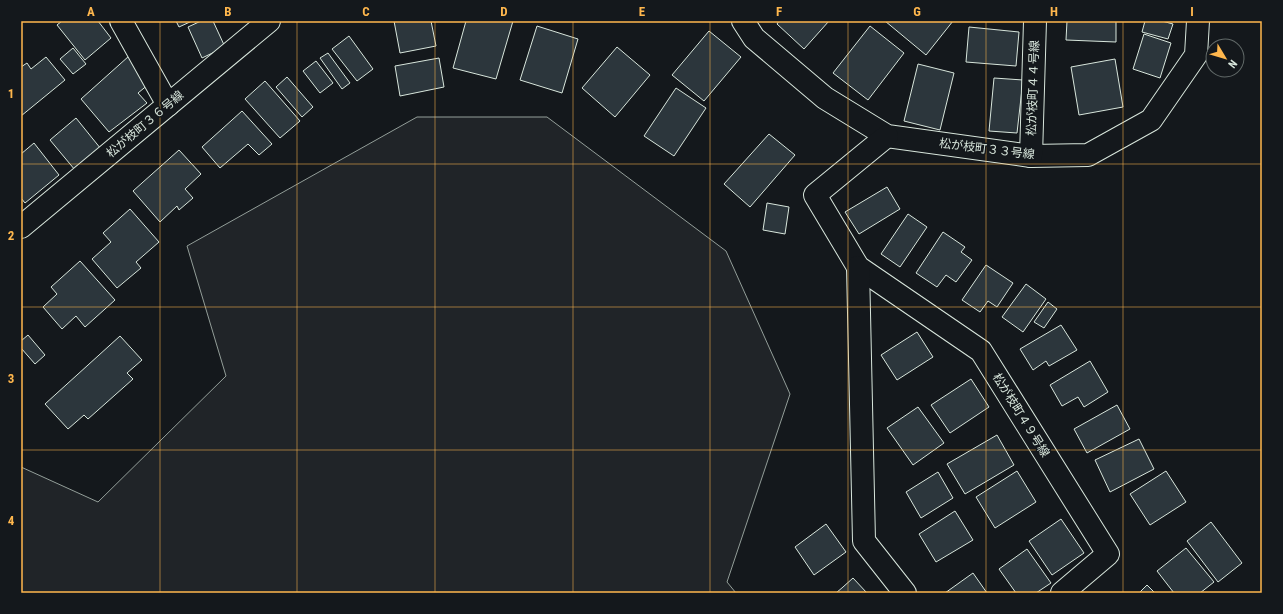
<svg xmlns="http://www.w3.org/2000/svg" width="1283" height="614" font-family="'Roboto Condensed','Noto Sans JP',sans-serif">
<rect width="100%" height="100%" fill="#14181c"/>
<polygon fill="#202428" stroke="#939e99" points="417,117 547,117 726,251 790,394 727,582 736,593 21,593 21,467 98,502 226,376 187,246"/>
<g fill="#2c363c" stroke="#d8e6dc">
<polygon points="62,21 98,21 111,38 85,60 57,25"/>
<polygon points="176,21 192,21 179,27"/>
<polygon points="201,21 213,21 225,47 202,58 188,27"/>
<polygon points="394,21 431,21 436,46 400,53"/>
<polygon points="466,21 513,21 496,79 453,68"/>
<polygon points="779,21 829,21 804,49 777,24"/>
<polygon points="885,21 953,21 926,55"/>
<polygon points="1067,21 1116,21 1116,42 1066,40"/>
<polygon points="1145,21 1162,21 1173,24 1168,39 1142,32"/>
<polygon points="537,26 578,39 562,93 520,80"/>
<polygon points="870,26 904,53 868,100 833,73"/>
<polygon points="969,27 1019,32 1016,66 966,62"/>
<polygon points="709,31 741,57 704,101 672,75"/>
<polygon points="1144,34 1171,43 1160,78 1133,69"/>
<polygon points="349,36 373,69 357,81 332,49"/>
<polygon points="617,47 650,75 615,117 582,88"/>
<polygon points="73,48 86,64 73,74 60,59"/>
<polygon points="328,53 350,83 342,89 320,58"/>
<polygon points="129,56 149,84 138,93 147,103 109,132 81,99"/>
<polygon points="46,57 65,80 21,116 21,67 27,63 31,69"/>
<polygon points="439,58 444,87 400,96 395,66"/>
<polygon points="1115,59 1123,107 1079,115 1071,67"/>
<polygon points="316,61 333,83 320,93 303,71"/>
<polygon points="918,64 954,73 940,130 904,121"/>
<polygon points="287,77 313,107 302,117 276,87"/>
<polygon points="994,78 1023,80 1017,133 989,131"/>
<polygon points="265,81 300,121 280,138 245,99"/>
<polygon points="676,88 706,108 674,156 644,136"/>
<polygon points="242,111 272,144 259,155 248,144 220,168 202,147"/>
<polygon points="76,118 101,149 75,170 50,140"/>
<polygon points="769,134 795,155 750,207 724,184"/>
<polygon points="34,143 59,175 25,203 21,198 21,154"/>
<polygon points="179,150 201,174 185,189 193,198 179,210 177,206 160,222 133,191"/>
<polygon points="887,187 900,209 859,234 845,212"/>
<polygon points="767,203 789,207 785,234 763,230"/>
<polygon points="130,209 159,242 136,262 141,268 117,288 92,259 111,242 103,233"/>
<polygon points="908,214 927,227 900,267 881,254"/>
<polygon points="943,232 965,247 961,252 972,260 956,282 946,275 937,287 916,273"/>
<polygon points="80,261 115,300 85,327 76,316 62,329 43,307 57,294 51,287"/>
<polygon points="986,265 1013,283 997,307 988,301 980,312 962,300"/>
<polygon points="1026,284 1046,299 1023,332 1002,317"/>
<polygon points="1048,302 1057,309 1044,328 1034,322"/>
<polygon points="1061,325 1077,350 1049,366 1046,361 1033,370 1020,349"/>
<polygon points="917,332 933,357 897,380 881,355"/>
<polygon points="28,335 45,355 35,364 21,348 21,341"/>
<polygon points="120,336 142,360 127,373 133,379 88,419 84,415 68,429 45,404"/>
<polygon points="1090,361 1108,392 1084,407 1078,397 1062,406 1050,385"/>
<polygon points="971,379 989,407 950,433 931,405"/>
<polygon points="1117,405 1130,429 1087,453 1074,429"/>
<polygon points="918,407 944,443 913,465 887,428"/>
<polygon points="997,435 1014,465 965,494 947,464"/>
<polygon points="1139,439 1154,469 1110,492 1095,460"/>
<polygon points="1017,471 1036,502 995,528 976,497"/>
<polygon points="1166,471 1186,502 1150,525 1130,494"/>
<polygon points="938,472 953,498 921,518 906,492"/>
<polygon points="955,511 973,540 936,562 919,534"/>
<polygon points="1061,519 1084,553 1052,575 1029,541"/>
<polygon points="1211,522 1242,563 1218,582 1187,541"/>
<polygon points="826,524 846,552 814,575 795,547"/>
<polygon points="1186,548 1214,582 1200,593 1174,593 1157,571"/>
<polygon points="1027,549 1051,583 1036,593 1016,593 999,569"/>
<polygon points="973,573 987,593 945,593"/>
<polygon points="853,578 867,593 836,593 843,587"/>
<polygon points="1147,585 1155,593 1139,593"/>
</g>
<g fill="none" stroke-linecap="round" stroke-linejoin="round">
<g stroke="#d8e6dc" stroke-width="24">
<g id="minor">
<polyline points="121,21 168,105"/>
<polyline points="743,21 754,38 825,98 887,136 1031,156 1088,155 1151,120 1196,55 1198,21"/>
<polyline points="887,136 815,195 858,267 981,351 1108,554 1062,593"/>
<polyline points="1031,156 1035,21"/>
<polyline points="21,227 269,21"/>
<polyline points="858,267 864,541 905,593"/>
</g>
</g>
<use href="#minor" stroke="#14181c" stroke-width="22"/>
</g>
<path fill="none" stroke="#ffb74d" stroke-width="1" stroke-opacity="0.55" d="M160,21V593M297,21V593M435,21V593M573,21V593M710,21V593M848,21V593M986,21V593M1123,21V593M21,164H1262M21,307H1262M21,450H1262"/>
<g text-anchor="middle" stroke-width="3" stroke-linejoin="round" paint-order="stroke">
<g font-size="12" fill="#d8e6dc" stroke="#14181c">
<text transform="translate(1033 88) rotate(-88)" y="4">松が枝町４４号線</text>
<text transform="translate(145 124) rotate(-40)" y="4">松が枝町３６号線</text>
<text transform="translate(987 149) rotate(7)" y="4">松が枝町３３号線</text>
<text transform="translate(1021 415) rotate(58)" y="4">松が枝町４９号線</text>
</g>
</g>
<rect width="1283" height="614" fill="none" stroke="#14181c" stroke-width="44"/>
<g transform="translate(1225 58) rotate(128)"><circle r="19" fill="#14181c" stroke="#626a69"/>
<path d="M0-3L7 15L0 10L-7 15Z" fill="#ffb74d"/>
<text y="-6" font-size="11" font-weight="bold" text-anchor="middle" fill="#d8e6dc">N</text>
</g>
<rect x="22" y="22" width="1239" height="570" fill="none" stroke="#ffb74d" stroke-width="1.5"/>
<g font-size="13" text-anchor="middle" font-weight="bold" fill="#ffb74d">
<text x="91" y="16">A</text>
<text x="228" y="16">B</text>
<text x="366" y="16">C</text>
<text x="504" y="16">D</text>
<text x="642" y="16">E</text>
<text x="779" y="16">F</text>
<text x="917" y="16">G</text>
<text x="1054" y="16">H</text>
<text x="1192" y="16">I</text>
<text x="11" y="98">1</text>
<text x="11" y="240">2</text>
<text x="11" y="383">3</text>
<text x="11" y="525">4</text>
</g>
</svg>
